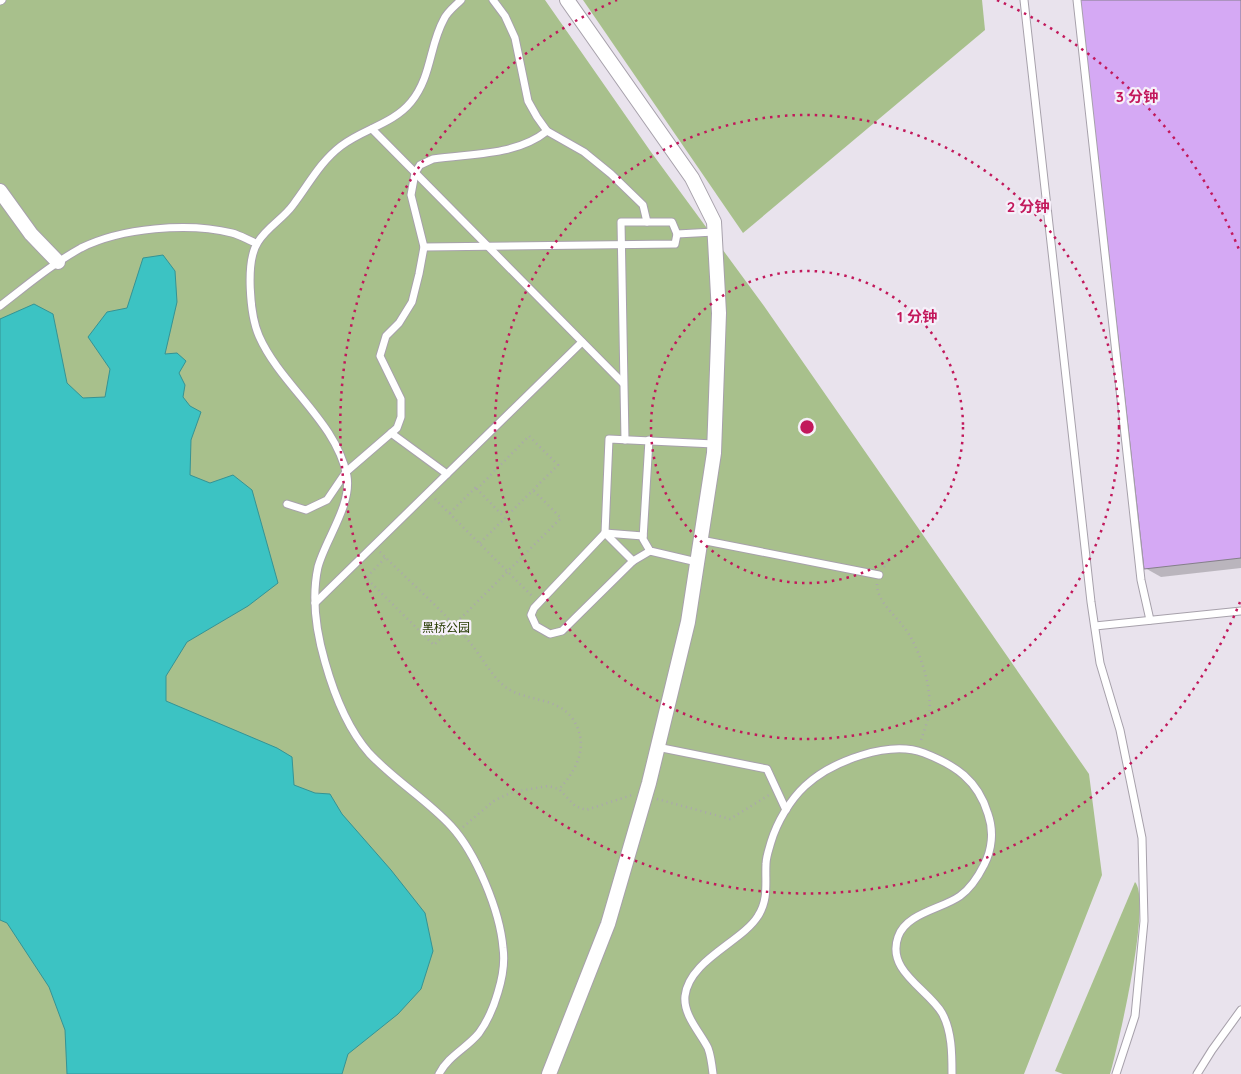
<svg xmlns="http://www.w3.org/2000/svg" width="1241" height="1074" font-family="Quicksand,'Noto Sans SC',sans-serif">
<rect width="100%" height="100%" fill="#e9e3ed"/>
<g fill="#a8c08c">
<polygon points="0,0 545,0 651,152 764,306 1089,774 1102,875 1024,1074 0,1074"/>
<polygon points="583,0 982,0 985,30 743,233"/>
<path d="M1135,882C1152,901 1118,1046 1110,1074H1063L1055,1071Z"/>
</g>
<polygon fill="#3cc3c3" stroke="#359394" points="163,255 175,271 177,302 165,354 177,353 186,361 179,373 185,385 183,397 190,406 201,412 191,440 190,475 210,483 233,475 252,490 278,583 248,606 187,642 166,676 166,701 277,748 292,757 294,785 315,793 330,794 342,814 391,870 425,913 433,951 421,989 398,1014 348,1054 342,1074 67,1074 65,1030 49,987 7,923 0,920 0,319 34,304 53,314 67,383 83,398 105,397 110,369 88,337 107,312 127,308 143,258"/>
<polygon fill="#0003" points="1081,0 1241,0 1241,568 1161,577 1145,568"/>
<polygon fill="#d5a9f4" stroke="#847f89" points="1080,0 1241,0 1241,558 1144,569"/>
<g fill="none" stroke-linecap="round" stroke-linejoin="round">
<g stroke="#a7a1ab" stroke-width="9">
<g id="service">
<polyline points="493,0 505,16 515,38 528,101 537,117 547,131 584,152 611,174 643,205 647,222"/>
<polyline points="1024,0 1091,602 1100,663 1120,730 1142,838 1144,921 1135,1016 1116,1074"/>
<polyline points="1077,0 1141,580 1150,620"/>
<polyline points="0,1 2,0"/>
<polyline points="372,129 623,383"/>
<polyline points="424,247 675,244 677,234"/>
<path d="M0,306C26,286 52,264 81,248C121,228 188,222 232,233C240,235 248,240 256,243"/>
<polyline points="391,433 447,474"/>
<polyline points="625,440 621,222 672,222 677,234 714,232"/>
<polyline points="649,440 643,539 650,551 697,562"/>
<path d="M287,504L306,510L327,500L346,472L397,428L401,417V399L380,356L386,336L399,323L412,302L419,274L424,247L411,195L415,173L420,165L433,159C472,153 516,156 547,131"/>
<polyline points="605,533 633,561"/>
<polyline points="605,533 643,536"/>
<polyline points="701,540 879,575"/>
<polyline points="650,551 633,561 562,631 550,634 536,626 531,615 534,608 605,533 609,439 714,444"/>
<polyline points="315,603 582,342"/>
<polyline points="1095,626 1241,611"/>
<polyline points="657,747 767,769 786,810"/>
<path d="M439,1074C448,1056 467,1048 479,1033C487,1022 494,1006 498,992C502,979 505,962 503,948C500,911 476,853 451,826C426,799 394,780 369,753C347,728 334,694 325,662C316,631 311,599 318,567C325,540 352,505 347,476C336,421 281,386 259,336C250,315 245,261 258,242C267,227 283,219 293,205C309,184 320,162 341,146C363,129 393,124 411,102C432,76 429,46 444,19C447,12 455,6 461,0"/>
<path d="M713,1074C712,1065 711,1056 708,1048C700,1032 683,1015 685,996C689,960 742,942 758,916C769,899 765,882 766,864C766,857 769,849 771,842C777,822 790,800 805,786C832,761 889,740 924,753C955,765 978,780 988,814C994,831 992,850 984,865C978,877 971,888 960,896C942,909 906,913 898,937C886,971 928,989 942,1013C952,1031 952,1054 952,1074"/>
<polyline points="1197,1074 1212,1050 1241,1010"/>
</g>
</g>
<g stroke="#a7a1ab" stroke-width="16">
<g id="minor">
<polyline points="0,191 31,234 58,262"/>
<polyline points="549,1074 608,924 649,783 688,622 714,453 719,313 714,222 692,178 567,0"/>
</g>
</g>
<g stroke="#aba6ae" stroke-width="2.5" stroke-dasharray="1 4" stroke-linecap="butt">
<polyline points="435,499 532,596"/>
<polyline points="450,513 475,488 477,489"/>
<polyline points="480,543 558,465 529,436 477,489 505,518"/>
<path d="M380,552C409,581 440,608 466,638C480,653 489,673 504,686C524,702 556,696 572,718C590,743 578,769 559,789"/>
<polyline points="385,558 366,578 434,645 561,518 533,490"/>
<polyline points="884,567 892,554"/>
<path d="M877,584C877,601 894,614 903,626C919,645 933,689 929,714C927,723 923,734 920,743"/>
<polyline points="657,799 730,819 769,795"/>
<polyline points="463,827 495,800 513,792 548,786 559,789 575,806 586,810 632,795"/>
</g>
<use href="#service" stroke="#fff" stroke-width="7"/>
<use href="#minor" stroke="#fff" stroke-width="14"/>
</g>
<g fill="none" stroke="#c2185b" stroke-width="2.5" stroke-dasharray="2.5 5">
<circle cx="807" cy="427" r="156"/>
<circle cx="807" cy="427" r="312"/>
<path d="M1240 602A467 467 0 1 1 617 0M997 0A467 467 0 0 1 1240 252"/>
</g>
<g text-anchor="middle" stroke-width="4.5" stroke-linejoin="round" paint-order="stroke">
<g font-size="12" fill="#253a00" stroke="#f6f0fa">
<text x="446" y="632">黑桥公园</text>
</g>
</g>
<circle cx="807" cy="427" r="8" fill="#c2185b" stroke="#f6f0fa" stroke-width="2.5"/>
<g font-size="15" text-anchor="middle" font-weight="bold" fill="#c2185b" stroke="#f6f0fa" stroke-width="4.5" stroke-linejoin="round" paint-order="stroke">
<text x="1137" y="102">3 分钟</text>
<text x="1028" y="212">2 分钟</text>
<text x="917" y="322">1 分钟</text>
</g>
</svg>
